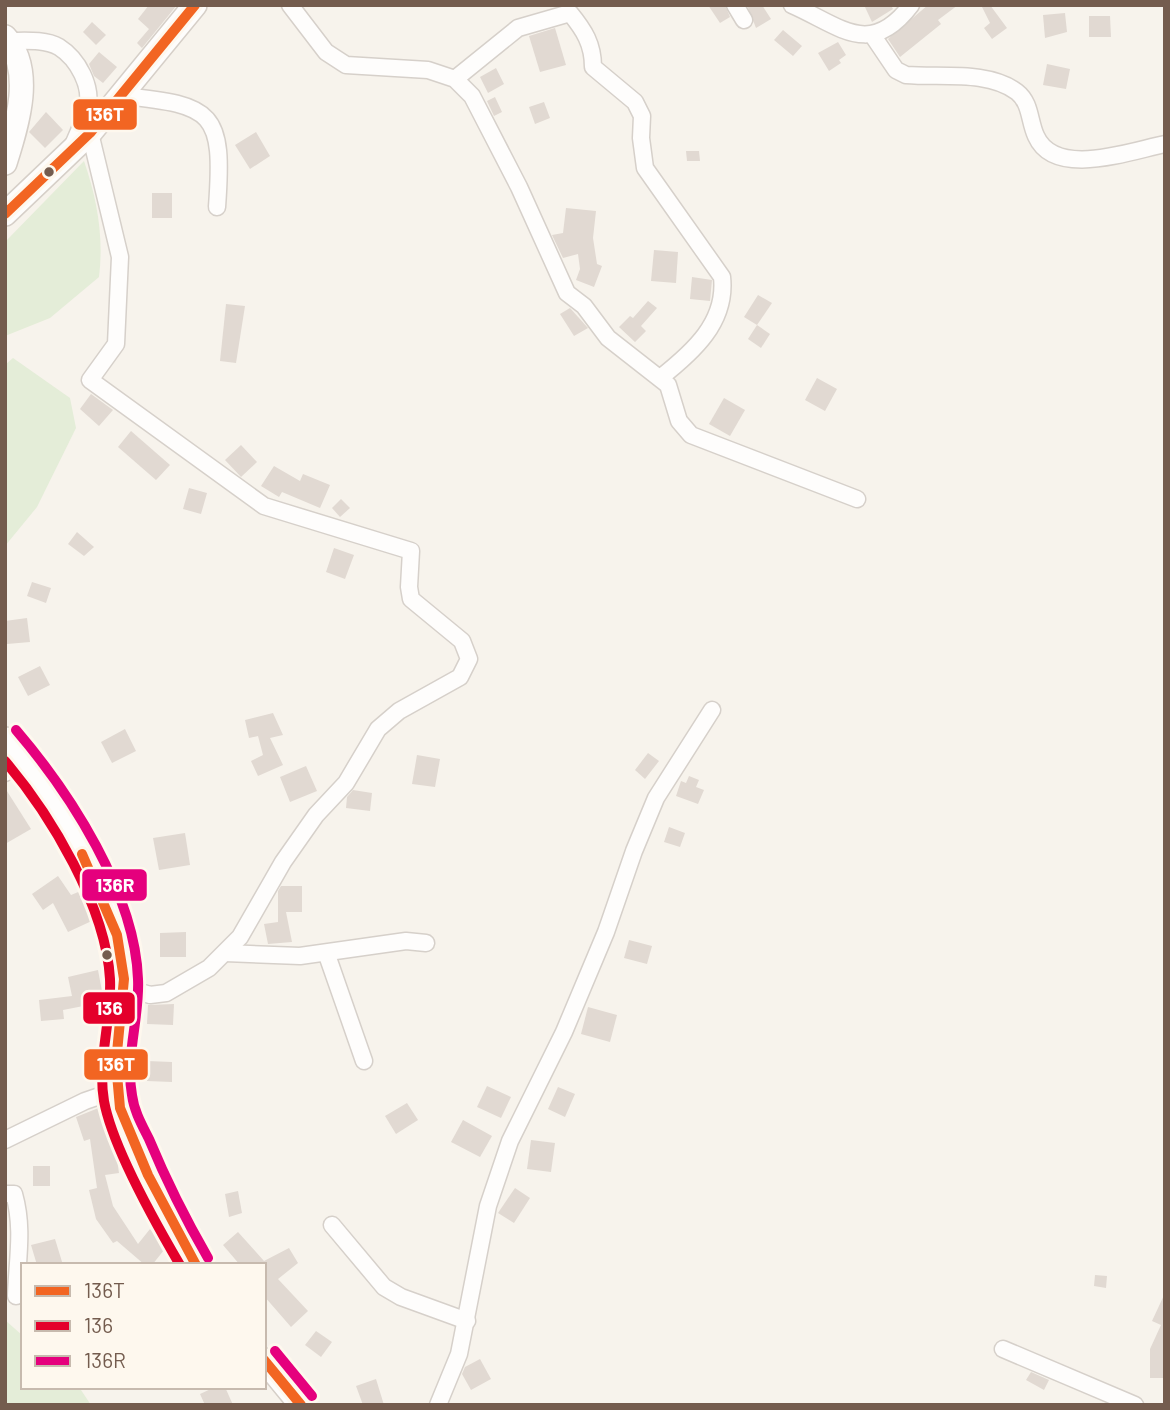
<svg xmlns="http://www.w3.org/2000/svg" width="1170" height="1410" font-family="Barlow,sans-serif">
<rect width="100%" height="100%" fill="#f7f3ec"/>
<g fill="#e4edd8">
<path d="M84,161C97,199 104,237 99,277L50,318L5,336V242Z"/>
<polygon points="13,358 70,398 76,428 37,507 5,546 5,365"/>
<polygon points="5,1320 23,1336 23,1387 79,1387 91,1405 5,1405"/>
</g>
<g fill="#e1d9d2">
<polygon points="149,5 177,5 142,48 137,43 149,29 138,19"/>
<polygon points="708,5 725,5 730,17 720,23"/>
<polygon points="747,5 762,5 771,19 756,28"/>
<polygon points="864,5 891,5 893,9 872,22"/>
<polygon points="928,5 958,5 938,20 941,24 900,57 888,39"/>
<polygon points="981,5 990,5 1007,28 992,39 984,28 990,23"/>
<polygon points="1065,13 1067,32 1045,38 1043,15"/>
<polygon points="1089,16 1110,16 1111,37 1089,37"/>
<polygon points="92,22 106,35 96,45 83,32"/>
<polygon points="555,28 566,65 540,72 529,36"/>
<polygon points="783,30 802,46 793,56 774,40"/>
<polygon points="838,42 846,55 839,60 841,63 829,71 818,53"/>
<polygon points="99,52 117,67 103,83 94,76 89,64"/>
<polygon points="1047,64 1070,69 1066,89 1043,85"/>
<polygon points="496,68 504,84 488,93 480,77"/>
<polygon points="495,97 502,112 494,116 487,101"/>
<polygon points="544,102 550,118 535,124 529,107"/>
<polygon points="46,112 63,130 45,148 29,132"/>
<polygon points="256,132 270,156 250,169 235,145"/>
<polygon points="686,151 699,151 700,161 687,161"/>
<rect x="152" y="193" width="20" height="25"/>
<polygon points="566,208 596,211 593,238 597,264 602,266 594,287 576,280 580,269 578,254 563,258 552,235 563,233"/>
<polygon points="654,250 678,252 676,283 651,281"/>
<polygon points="692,277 712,280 710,301 690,299"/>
<polygon points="758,295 772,303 757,325 744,317"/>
<polygon points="648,301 657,308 641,326 646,331 635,342 619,327 630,316 633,318"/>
<polygon points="226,304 245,306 236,363 220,361"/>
<polygon points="570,308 588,328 574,336 560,314"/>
<polygon points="757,325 770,334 761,348 748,339"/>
<polygon points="817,378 837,389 825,411 805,400"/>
<polygon points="91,394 113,410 99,426 80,409"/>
<polygon points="724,398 745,410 730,436 709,424"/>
<polygon points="131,431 170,465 156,480 118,447"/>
<polygon points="241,445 257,462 241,477 225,460"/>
<polygon points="274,466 300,481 303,474 330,485 320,508 282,492 279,497 261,486"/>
<polygon points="189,488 207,493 201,514 183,509"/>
<polygon points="341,499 350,508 340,517 332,508"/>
<polygon points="77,532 94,547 84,556 68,544"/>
<polygon points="334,548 354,555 345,579 326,572"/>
<polygon points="32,582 51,588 46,603 27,596"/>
<polygon points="27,618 30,642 7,644 5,621"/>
<polygon points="40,666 50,685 28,696 18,677"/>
<polygon points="273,713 283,735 270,738 283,765 258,776 251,761 263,755 258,736 249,738 245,720"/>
<polygon points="125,729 136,751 112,763 101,742"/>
<polygon points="648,753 659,761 645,779 635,770"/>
<polygon points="417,755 440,759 435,787 412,784"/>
<polygon points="306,766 317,791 290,802 280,777"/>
<polygon points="689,776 699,780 696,787 704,790 698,804 676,796 681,781 686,783"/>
<polygon points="5,788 31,829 5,844"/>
<polygon points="353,790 372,793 370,811 346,808 347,797"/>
<polygon points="669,827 685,833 680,847 664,842"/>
<polygon points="185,833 190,865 159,870 153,838"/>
<polygon points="58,876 71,895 83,890 96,919 68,932 53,903 43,910 32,894"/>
<polygon points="281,886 302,886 302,912 286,912 292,942 268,944 264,924 278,922 278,891"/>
<polygon points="186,932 186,957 160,957 160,933"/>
<polygon points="629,940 652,946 647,964 624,958"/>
<polygon points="98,970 104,1002 63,1010 64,1019 41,1021 39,1000 72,996 68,977"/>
<polygon points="174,1004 173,1025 147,1024 148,1005"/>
<polygon points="588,1007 617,1015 610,1042 581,1034"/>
<polygon points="147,1061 172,1062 172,1082 147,1081"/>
<polygon points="487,1086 511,1097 501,1118 477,1107"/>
<polygon points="558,1087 575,1094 565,1117 548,1109"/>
<polygon points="407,1103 418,1120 396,1134 385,1116"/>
<polygon points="101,1107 115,1146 119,1173 105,1175 113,1206 138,1244 150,1229 168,1245 152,1265 145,1265 117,1241 113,1243 96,1219 89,1190 97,1188 90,1139 84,1141 76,1117"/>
<polygon points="463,1120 492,1136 480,1157 451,1142"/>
<polygon points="531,1140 555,1143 551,1172 527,1169"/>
<rect x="33" y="1166" width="17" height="20"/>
<polygon points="515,1188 530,1198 514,1223 498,1213"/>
<polygon points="238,1191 242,1213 229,1217 225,1194"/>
<polygon points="238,1232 264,1261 289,1248 298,1263 278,1279 308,1311 291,1327 264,1296 264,1265 240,1265 223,1245"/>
<polygon points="55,1239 63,1265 37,1265 31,1245"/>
<polygon points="1095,1275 1107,1276 1106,1288 1094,1286"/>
<polygon points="1165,1293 1165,1378 1150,1378 1150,1349 1161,1325 1152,1321"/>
<polygon points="316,1331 332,1342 321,1357 305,1345"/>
<polygon points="480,1359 491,1379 471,1390 462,1374 465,1367"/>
<polygon points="1031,1372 1049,1380 1044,1390 1026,1380"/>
<polygon points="376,1379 384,1405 363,1405 356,1386"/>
<polygon points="215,1387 225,1387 233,1405 205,1405 200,1394"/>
</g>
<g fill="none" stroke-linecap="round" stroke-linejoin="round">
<g stroke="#d6d0ca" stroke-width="19">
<g id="street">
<polyline points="290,5 326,52 346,65 428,70 455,79 472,96 519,187 567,293 584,306 608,338 668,385 679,421 691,435 857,499"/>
<polyline points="735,5 744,20"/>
<path d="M792,5C840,26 870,59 911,5"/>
<path d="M873,36L896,70L906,75C941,78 988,70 1017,92C1031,103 1029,121 1036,136C1055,179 1130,151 1165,144"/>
<path d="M9,41C24,41 45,39 59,47C78,59 93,87 87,109C84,121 78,133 73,145"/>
<path d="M455,79L518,28L570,13C584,30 593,44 593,67L635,102L642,116L641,138L645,168L722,277C727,322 693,352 660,378"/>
<path d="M123,96C214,105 224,112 217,207"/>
<polyline points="90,133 120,257 116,344 90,380 264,506 411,551 409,587 411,599 462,641 469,659 460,677 399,711 378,729 346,783 316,815 283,862 240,937 209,968 166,993 150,995 137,991 124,979"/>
<polyline points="5,773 24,758"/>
<polyline points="225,953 300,956 406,941 426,943"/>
<polyline points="327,955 364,1061"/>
<polyline points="5,1140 85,1101 117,1090"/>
<path d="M5,1194H14C24,1229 17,1261 16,1296"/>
<polyline points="332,1225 384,1287 401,1297 467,1321"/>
<polyline points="1003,1349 1135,1405"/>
<polyline points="438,1405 459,1354 488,1206 510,1141 564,1032 606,932 634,851 656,798 712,710"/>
</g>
</g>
<g stroke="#d6cfc8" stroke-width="26">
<g id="secondary">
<path d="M5,37C35,70 17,125 5,163"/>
<polyline points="5,214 90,133 195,5"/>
<path d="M5,739C51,787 124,912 124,979C124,1016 113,1052 117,1091C118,1108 127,1125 134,1141C152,1184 172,1225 196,1265"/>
<polyline points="264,1360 301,1405"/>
</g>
</g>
<use href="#street" stroke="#fefdfc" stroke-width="16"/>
<use href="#secondary" stroke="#fefdfc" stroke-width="23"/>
<g stroke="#fef8ee" stroke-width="16">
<g id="bus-1">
<polyline points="5,214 90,133 195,5"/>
<polyline points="82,854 117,935 124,979 116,1063 120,1108 148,1175 196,1265"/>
<polyline points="264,1360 301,1405"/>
</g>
</g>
<g stroke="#fef8ee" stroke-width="16">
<path id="bus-2" d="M5,761C51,815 106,907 110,979C112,1020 97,1060 104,1101C112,1145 156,1224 180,1265"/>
</g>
<g stroke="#fef8ee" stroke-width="16">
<g id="bus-3">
<path d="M16,730C70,793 135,893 138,979C140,1017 125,1056 132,1095C134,1111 142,1125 149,1139C166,1180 186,1220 208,1258"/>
<polyline points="275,1351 312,1396"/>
</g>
</g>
<use href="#bus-1" stroke="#f26522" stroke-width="10"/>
<use href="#bus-2" stroke="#e4002b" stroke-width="10"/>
<use href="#bus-3" stroke="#e5007d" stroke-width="10"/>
</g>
<g fill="#745c4e" stroke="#fef8ee" stroke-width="2.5">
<circle cx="49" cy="172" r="6"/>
<circle cx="107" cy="955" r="6"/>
</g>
<g stroke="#fef8ee" stroke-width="2.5">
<rect x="72" y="98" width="66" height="33" rx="7" fill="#f26522"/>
<rect x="81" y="868" width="67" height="34" rx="7" fill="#e5007d"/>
<rect x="82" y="991" width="54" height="34" rx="7" fill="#e4002b"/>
<rect x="83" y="1048" width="66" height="33" rx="7" fill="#f26522"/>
</g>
<g font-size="19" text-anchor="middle" font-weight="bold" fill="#fff">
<text x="105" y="121">136T</text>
<text x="115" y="892">136R</text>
<text x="109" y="1015">136</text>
<text x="116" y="1071">136T</text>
</g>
<rect width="1170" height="1410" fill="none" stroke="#745c4e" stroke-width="14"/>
<rect x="21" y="1263" width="245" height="126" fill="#fef8ee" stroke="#c7baae" stroke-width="2"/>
<rect x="35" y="1286" width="35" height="10" fill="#f26522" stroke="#c7baae" stroke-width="2"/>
<text x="84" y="1298" font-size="21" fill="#745c4e">136T</text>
<rect x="35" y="1321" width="35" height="10" fill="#e4002b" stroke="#c7baae" stroke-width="2"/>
<text x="84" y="1333" font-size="21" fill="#745c4e">136</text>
<rect x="35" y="1356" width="35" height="10" fill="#e5007d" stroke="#c7baae" stroke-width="2"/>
<text x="84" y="1368" font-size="21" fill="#745c4e">136R</text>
</svg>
